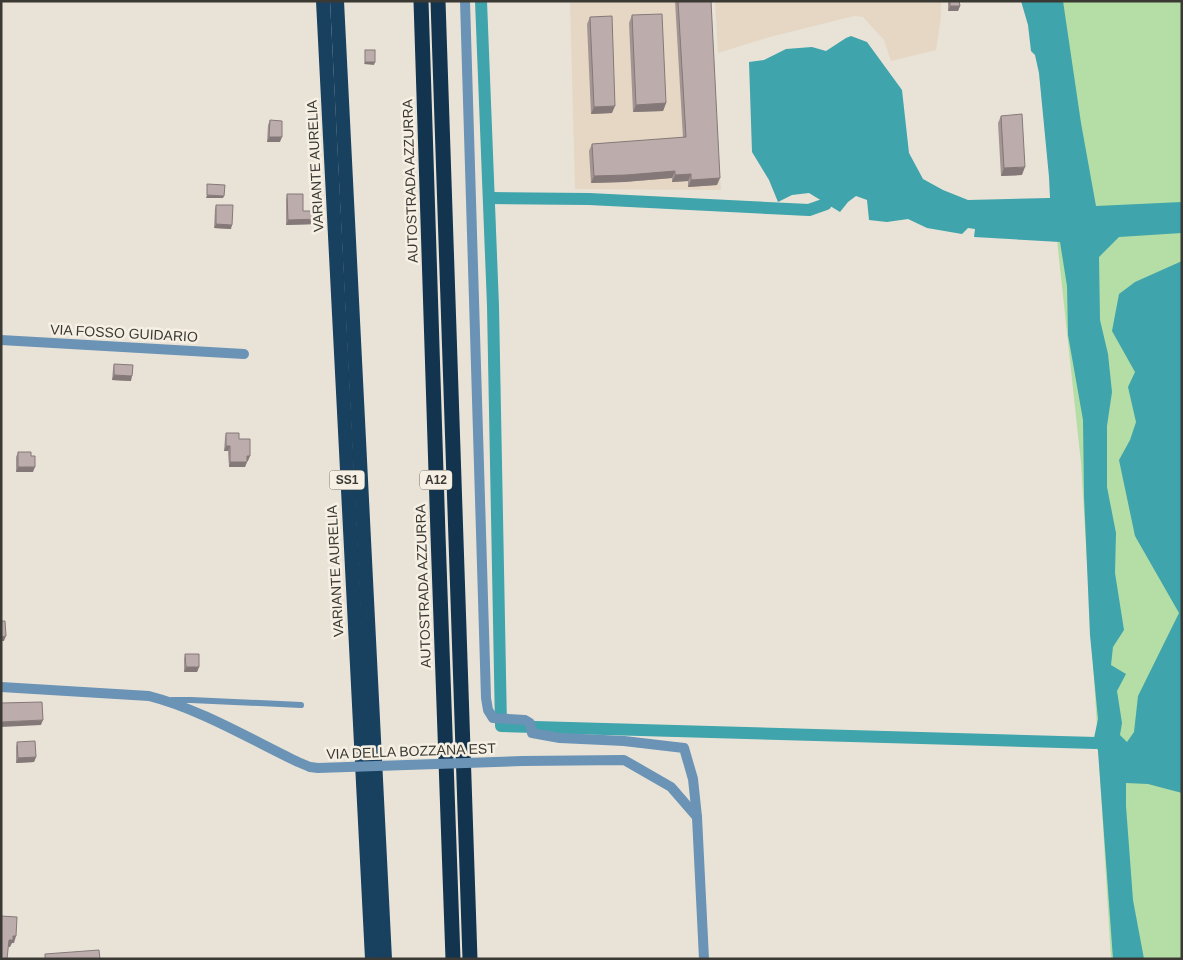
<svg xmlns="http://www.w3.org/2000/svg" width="1183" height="960" font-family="Arial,sans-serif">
<rect width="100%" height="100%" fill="#e9e3d7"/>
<g fill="#e5d7c4">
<polygon points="570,1 709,1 721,190 575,189"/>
<polygon points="715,1 941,1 941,17 936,50 891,61 884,40 863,17 854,16 766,38 718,53"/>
</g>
<polygon fill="#b4dea6" points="1028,1 1182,1 1182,959 1111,959 1081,463 1039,72"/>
<polygon fill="#3fa4ab" points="1021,1 1063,1 1081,123 1096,206 1182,202 1182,233 1119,237 1099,257 1100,320 1108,354 1112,392 1107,426 1107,487 1116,533 1115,573 1124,630 1113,647 1111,665 1126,674 1117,691 1122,723 1120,735 1127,742 1134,732 1138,696 1179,613 1135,536 1119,460 1130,440 1136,422 1128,387 1135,372 1112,331 1119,294 1135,282 1182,261 1182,793 1148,784 1126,783 1126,806 1133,900 1144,959 1113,959 1098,751 1094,738 1098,719 1090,635 1084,496 1083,420 1068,335 1067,286 1060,242 974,237 975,229 968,228 962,234 927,228 908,219 887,222 869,220 867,200 856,196 848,202 840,212 809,193 792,195 778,202 769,180 752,152 749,62 764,60 786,49 812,47 826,51 846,38 851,36 867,42 902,90 909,153 923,179 943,190 968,200 1050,198 1049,177 1039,73 1035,55 1031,51 1028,25"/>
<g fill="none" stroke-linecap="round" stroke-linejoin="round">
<g stroke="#3fa4ab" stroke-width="12">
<polyline points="481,1 493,306 501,726 1096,743"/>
<polyline points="489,198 589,199 809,210 826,204"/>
</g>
<polyline stroke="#6a93b5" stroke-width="6" points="172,700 191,700 301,705"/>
<g stroke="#6a93b5" stroke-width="10">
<polyline points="465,1 486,698 488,710 493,718 525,720 530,723 532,733 560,738 624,741 684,748 693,779 697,817 704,959"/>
<polyline points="1,340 244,354"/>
<path d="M1,687L149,696C200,709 250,739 298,762L310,767"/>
<polyline points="522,761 624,760 671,787 697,817"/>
</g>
<g stroke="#18405f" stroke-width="14">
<polyline points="323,1 372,959"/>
<polyline points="337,1 385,959"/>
</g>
<g stroke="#12344e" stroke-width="15">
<polyline points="421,1 438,535 453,959"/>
<polyline points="438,1 470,959"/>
</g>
<polyline stroke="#6a93b5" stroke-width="10" points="310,767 318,768 522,761"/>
</g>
<g fill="#a29594">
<polygon points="675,1 711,1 717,185 688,187 688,181 672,182 672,178 624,182 591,183 589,151 592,144 683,138"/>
<polygon points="948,1 959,1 960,6 958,11 948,11"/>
<polygon points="632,15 666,103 663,111 633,112 629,23"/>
<polygon points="590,17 612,113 591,114 587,24"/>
<polygon points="1001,116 1022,175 1001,176 998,123"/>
<polygon points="270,120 280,142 267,142 268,125"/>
<polygon points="287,194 303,211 317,224 286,225 286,199"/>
<polygon points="216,205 231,229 214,228 215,209"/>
<polygon points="114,364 131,381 112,380 113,369"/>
<polygon points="226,433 239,439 248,461 247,461 245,467 229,467 228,451 224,451 225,438"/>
<polygon points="18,452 31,456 33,472 16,472 16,457"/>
<polygon points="185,654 199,667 197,672 184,672 184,659"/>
<polygon points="17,742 36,757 34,762 16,763 16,747"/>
</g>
<g fill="#847978">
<polygon points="950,6 960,6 958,11 948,11"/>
<polygon points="365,62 375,62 374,65 364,64"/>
<polygon points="666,103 663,111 633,112 636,105"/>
<polygon points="615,106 612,113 591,114 594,107"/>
<polygon points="269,137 282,137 280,142 267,142"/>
<polygon points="1025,167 1022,175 1001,176 1004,168"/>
<polygon points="675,171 672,178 624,182 591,183 594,176"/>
<polygon points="691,174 688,181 672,182 675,175"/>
<polygon points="720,178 717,185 688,187 691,180"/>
<polygon points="207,195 224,196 223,198 206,198"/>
<polygon points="319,219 317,224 286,225 288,220"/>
<polygon points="216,224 232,225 231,229 214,228"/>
<polygon points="114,375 132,376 131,381 112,380"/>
<polygon points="226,446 230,446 228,451 224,451"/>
<polygon points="247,456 250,456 248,461 245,461"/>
<polygon points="230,462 247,462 245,467 229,467"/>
<polygon points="18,467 35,467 33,472 16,472"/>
<polygon points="6,636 4,641 1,641 1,637"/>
<polygon points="186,667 199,667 197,672 184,672"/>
<polygon points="43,720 41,725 1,727 1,722"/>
<polygon points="36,757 34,762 16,763 18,758"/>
<polygon points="13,936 16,936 14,943 12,943 10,947 6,947 9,940"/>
</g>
<g fill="#bcadac" stroke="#847978">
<polygon points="678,1 711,1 720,178 691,180 691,174 675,175 675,171 626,175 594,176 592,144 686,137"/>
<polygon points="950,1 959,1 960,6 950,6"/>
<polygon points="662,14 666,103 636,105 632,15"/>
<polygon points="612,16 615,106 594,107 590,17"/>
<rect x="365" y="50" width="10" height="12"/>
<polygon points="1022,114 1025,167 1004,168 1001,116"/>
<polygon points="270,120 282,121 282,137 269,137"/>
<polygon points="207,184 225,185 224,196 207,195"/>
<polygon points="287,194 303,194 303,211 318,211 319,219 288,220"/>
<polygon points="216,205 233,205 232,225 216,224"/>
<polygon points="114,364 133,365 132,376 114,375"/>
<polygon points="226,433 239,433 239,439 250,439 250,456 247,456 247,462 230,462 230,446 226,446"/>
<polygon points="18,452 31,452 31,456 35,456 35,467 18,467"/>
<polygon points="1,621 5,621 6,636 1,637"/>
<polygon points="185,654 199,654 199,667 186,667"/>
<polygon points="42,702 43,720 1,722 1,703"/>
<polygon points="35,741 36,757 18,758 17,742"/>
<polygon points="1,916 17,917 16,936 13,936 13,940 9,940 7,959 1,959"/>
<polygon points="99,950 100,959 45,959 45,954"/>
</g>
<g text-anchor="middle" stroke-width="5" stroke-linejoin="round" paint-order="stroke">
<g fill="#f6f0e4" stroke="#737069" stroke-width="1">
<rect x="329.5" y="470.5" width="35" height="19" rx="4"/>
<rect x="420" y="470.5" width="32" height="19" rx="4"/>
</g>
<g font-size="12" font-weight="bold" fill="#3b3934">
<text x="347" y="484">SS1</text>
<text x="436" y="484">A12</text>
</g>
<g font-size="14" fill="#3b3934" stroke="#f6f0e4">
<text transform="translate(315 166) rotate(-93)" y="5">VARIANTE AURELIA</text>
<text transform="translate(410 181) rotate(-92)" y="5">AUTOSTRADA AZZURRA</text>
<text transform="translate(124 333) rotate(3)" y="5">VIA FOSSO GUIDARIO</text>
<text transform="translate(335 571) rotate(-93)" y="5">VARIANTE AURELIA</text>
<text transform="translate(423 586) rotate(-92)" y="5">AUTOSTRADA AZZURRA</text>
<text transform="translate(411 751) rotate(-2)" y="5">VIA DELLA BOZZANA EST</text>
</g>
</g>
<rect width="1183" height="960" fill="none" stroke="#3b3934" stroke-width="5"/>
</svg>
